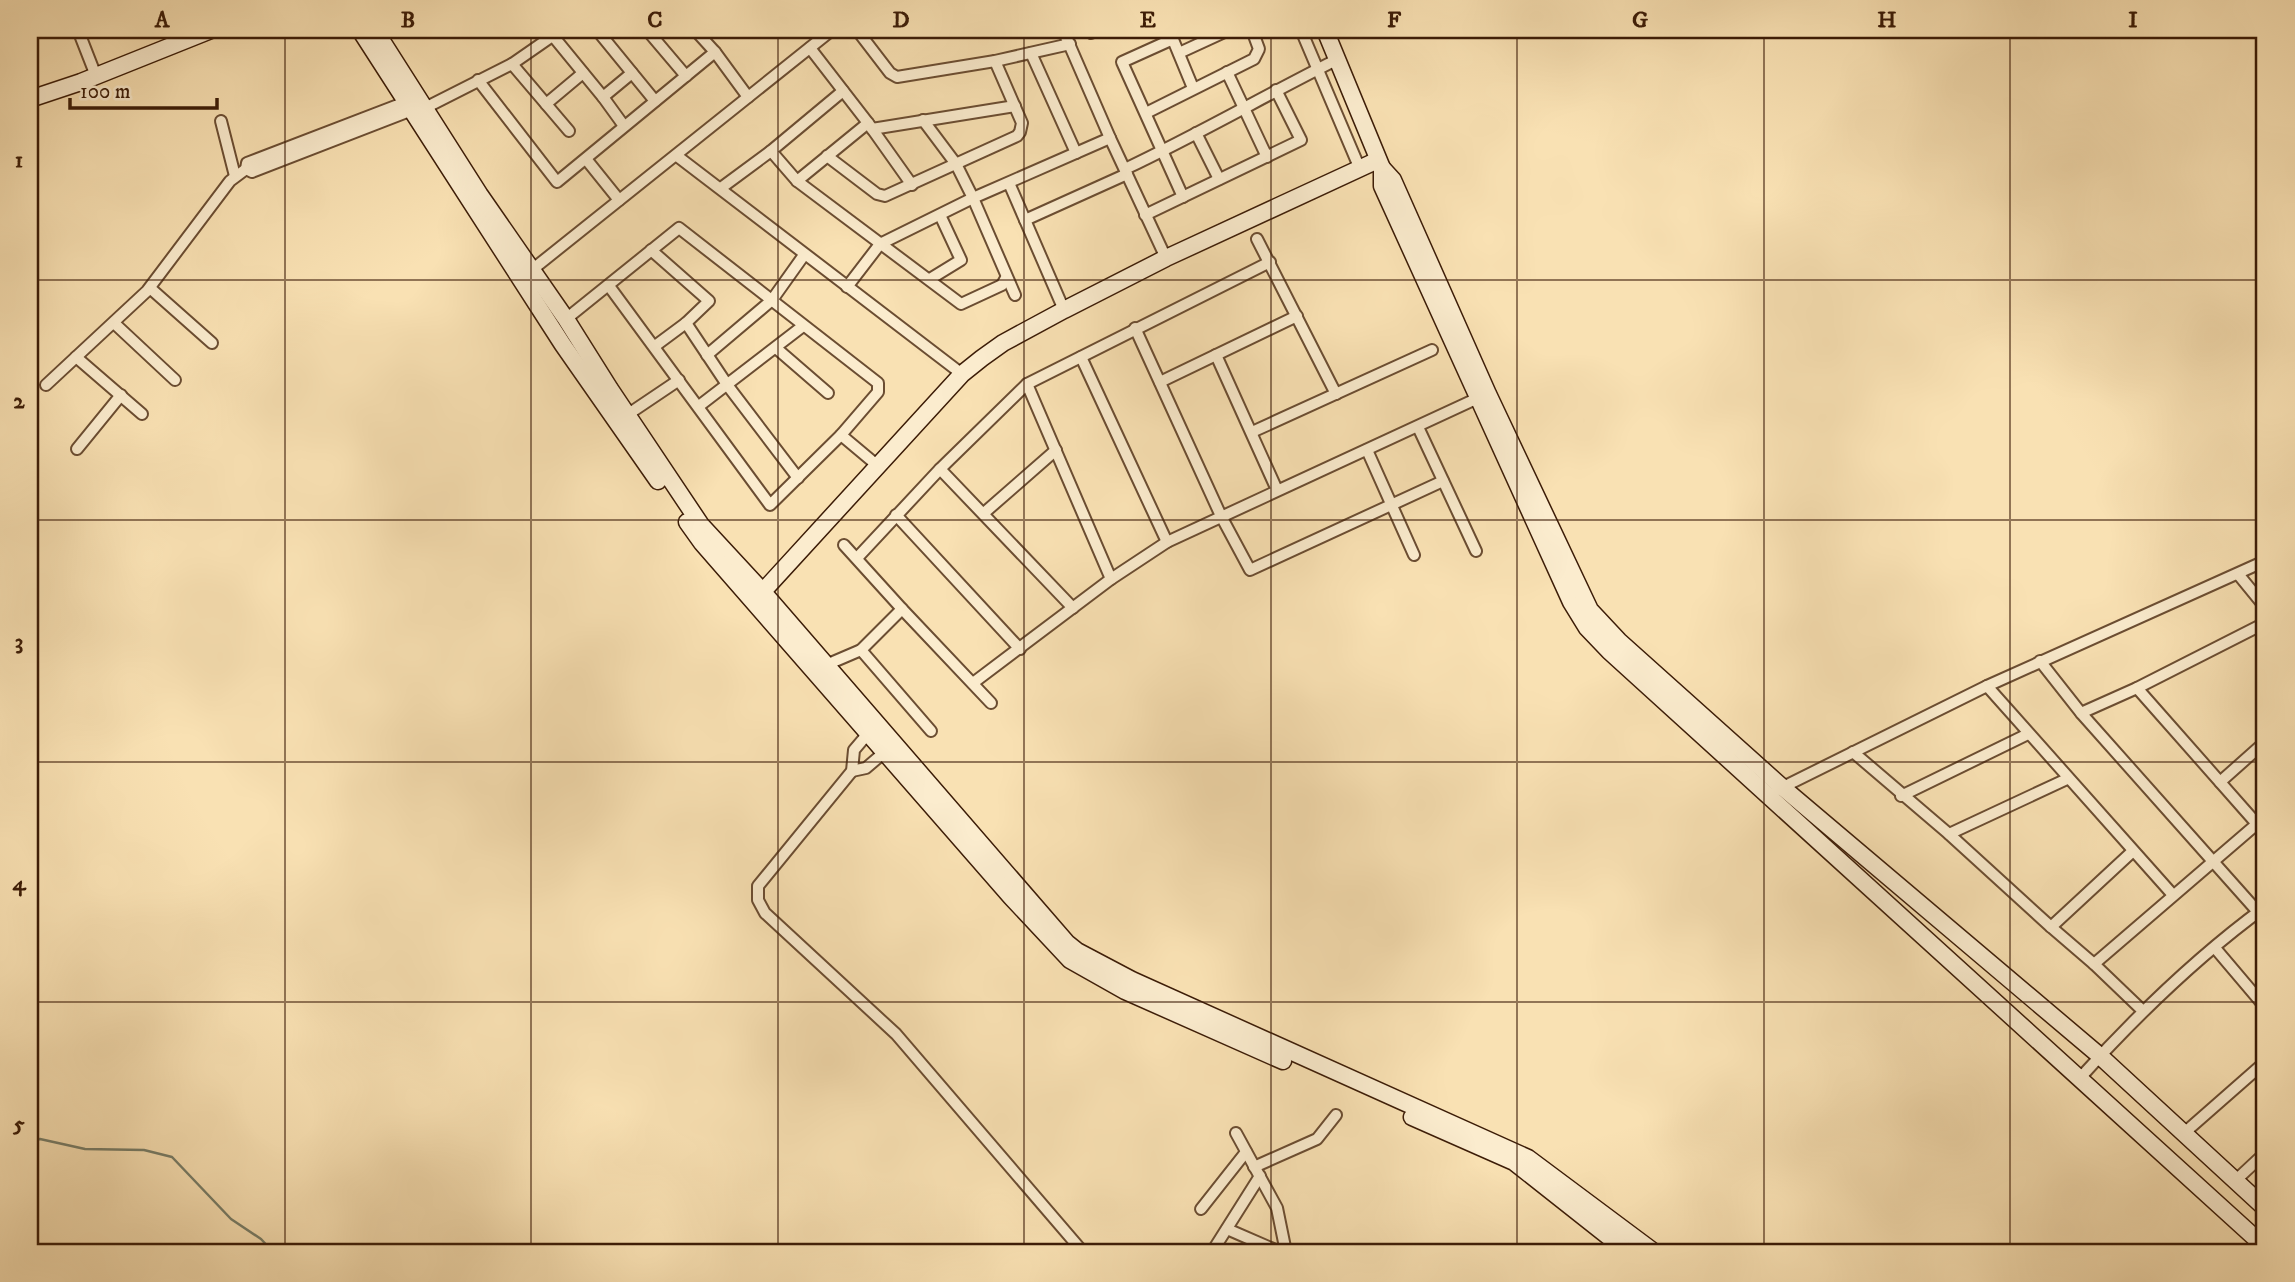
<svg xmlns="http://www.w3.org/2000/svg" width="2295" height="1282" font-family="'IM FELL DW Pica',serif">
<rect width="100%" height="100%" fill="#f9e1b3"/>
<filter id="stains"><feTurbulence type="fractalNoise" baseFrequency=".00286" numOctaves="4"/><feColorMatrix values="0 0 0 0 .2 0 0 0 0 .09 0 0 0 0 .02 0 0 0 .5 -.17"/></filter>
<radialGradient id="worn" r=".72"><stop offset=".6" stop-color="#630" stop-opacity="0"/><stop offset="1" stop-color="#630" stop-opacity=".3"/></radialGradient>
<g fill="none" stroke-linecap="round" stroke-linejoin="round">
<polyline stroke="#777d68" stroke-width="2.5" points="30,1142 40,1139 85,1149 144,1150 172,1157 231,1219 261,1239 273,1252"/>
<g stroke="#6b4d32" stroke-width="14">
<g id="street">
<polyline points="78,30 96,76"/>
<polyline points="597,30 655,101"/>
<polyline points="647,30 686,76"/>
<polyline points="695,30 715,52 748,97"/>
<polyline points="857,30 890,73 897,77 995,61 1070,44"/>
<polyline points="1063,30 1110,138 1166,258"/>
<polyline points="1169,30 1193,88"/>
<polyline points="1301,30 1360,169"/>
<polyline points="1091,33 1097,30"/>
<polyline points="553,36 603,97 632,73"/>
<polyline points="1173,39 1122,62 1183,197"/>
<polyline points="810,48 868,123 912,185"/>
<polyline points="1031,53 1076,153"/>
<polyline points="1179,53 1229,30"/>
<polyline points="512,64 569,131"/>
<polyline points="1227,72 1267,157"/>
<polyline points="478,80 557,182 715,52"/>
<polyline points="603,97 624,126"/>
<polyline points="406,102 247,163 246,169 252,172 412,110"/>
<polyline points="546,104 583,73"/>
<polyline points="421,110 512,64 561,30"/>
<polyline points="1146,113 1254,59 1259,49 1252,30"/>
<polyline points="923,120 956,164 973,198 1015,295"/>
<polyline points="221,121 235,176"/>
<polyline points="872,129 1015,106"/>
<polyline points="1196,133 1219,179"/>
<polyline points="771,151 797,181 961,304 1002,285 1006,278"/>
<polyline points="677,156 962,374"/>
<polyline points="827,156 877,194 885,196 1017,136 1020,132 1022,123 995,61"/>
<polyline points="586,159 619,200"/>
<path d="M1125,169C1197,135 1266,95 1338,59"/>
<polyline points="797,181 868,123"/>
<polyline points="1009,183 1064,310"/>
<polyline points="721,188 771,151 843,91"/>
<polyline points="1145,215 1301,140 1276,90"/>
<polyline points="1025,220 1127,174"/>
<polyline points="1257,239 1336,394"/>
<polyline points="651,250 709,301 686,323 655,346"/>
<polyline points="528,273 832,30"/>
<polyline points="930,279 961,260 940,215"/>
<polyline points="847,287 880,244 973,198 1110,138"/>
<polyline points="150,288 212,343"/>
<polyline points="566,319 679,228 878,383 878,392 841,435 770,505 609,286"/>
<polyline points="114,323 175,380"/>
<polyline points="686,323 728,386 798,478"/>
<polyline points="1135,328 1221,516 1250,570 1443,481"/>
<polyline points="776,348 828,393"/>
<polyline points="707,355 772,300 804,255"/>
<polyline points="1216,355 1277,490"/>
<polyline points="76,357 142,414"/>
<polyline points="1081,357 1167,542"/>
<polyline points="1160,382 1297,316"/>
<polyline points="1027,384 1111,579"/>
<polyline points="46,385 147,291 230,181 246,169"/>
<polyline points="699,406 803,326"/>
<polyline points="627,415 679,380"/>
<polyline points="1418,427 1476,551"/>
<polyline points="1252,432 1432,350"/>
<polyline points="841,435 878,466"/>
<polyline points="77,449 121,395"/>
<polyline points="1367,450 1414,555"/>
<polyline points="940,469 1073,608"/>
<polyline points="984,513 1056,450"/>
<polyline points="896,515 1020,649"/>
<polyline points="844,545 902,609 991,703"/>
<polyline points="857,558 940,469 1027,384 1270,262"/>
<polyline points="2238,574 2265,607"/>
<polyline points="861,650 931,731"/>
<polyline points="2040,661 2081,713 2258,912"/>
<polyline points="826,665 861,650 902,609"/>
<polyline points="973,683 1111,579 1167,542 1478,398"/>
<polyline points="1987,686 2173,895"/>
<polyline points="2137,688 2257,824"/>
<polyline points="2081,713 2137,688 2265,623"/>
<polyline points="871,730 854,750 852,771 758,886 758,900 765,913 896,1034 1083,1252"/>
<polyline points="1853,752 1949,834 2051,927 2094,964 2143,1011"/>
<polyline points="852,771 866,768 887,750"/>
<polyline points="2220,782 2265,742"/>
<polyline points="1777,790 1987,686 2265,561"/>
<polyline points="1901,796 2028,734"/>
<polyline points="1949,834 2067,779"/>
<polyline points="2051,927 2133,851"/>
<polyline points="2215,948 2265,1007"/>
<polyline points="2094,964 2265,817"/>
<path d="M2080,1078C2136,1016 2198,956 2265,907"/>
<polyline points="1236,1133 1277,1208 1286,1252"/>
<polyline points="2183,1134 2265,1062"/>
<polyline points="1254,1167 1317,1139 1336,1115"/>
<polyline points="2235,1181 2265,1153"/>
<polyline points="1201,1209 1246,1152"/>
<polyline points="1227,1229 1280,1252"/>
<polyline points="1212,1252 1260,1176"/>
</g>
</g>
<g stroke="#3c1c07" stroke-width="19">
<g id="secondary">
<polyline points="360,30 563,345 658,481"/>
<polyline points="375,30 480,195 566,319 610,389 701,525 763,592 1067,943 1077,951 1132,980 1528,1158 1654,1252"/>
<polyline points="1325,30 1382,168 1382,186 1571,602 1587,628 1609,651 2265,1247"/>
<polyline points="30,99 81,82 211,30"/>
<polyline points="1382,168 1393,180 1488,394 1590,610 1619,641 1782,787 2100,1056 2265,1208"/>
<polyline points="687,522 702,543 1011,897 1070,960 1125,991 1283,1061"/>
<polyline points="756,599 962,374 982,358 1003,343 1064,310 1166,258 1378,160"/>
<polyline points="1412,1117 1514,1162 1628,1252"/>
</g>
</g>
<use href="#street" stroke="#fbecce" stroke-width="10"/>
<use href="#secondary" stroke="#fbecce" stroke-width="16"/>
</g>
<path fill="none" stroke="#3c1c07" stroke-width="2" stroke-opacity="0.55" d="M285,30V1252M531,30V1252M778,30V1252M1024,30V1252M1271,30V1252M1517,30V1252M1764,30V1252M2010,30V1252M30,280H2265M30,520H2265M30,762H2265M30,1002H2265"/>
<rect width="2295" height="1282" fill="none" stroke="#f9e1b3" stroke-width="77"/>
<path d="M70 98v10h147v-10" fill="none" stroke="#3c1c07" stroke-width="3.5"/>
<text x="80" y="98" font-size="21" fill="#3c1c07" stroke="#fbecce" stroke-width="5" paint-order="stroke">100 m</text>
<rect x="38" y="38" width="2218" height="1206" fill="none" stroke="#3c1c07" stroke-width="2.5"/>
<g font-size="23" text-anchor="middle" font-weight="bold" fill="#3c1c07">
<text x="162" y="27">A</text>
<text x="408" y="27">B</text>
<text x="655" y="27">C</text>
<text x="901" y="27">D</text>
<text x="1148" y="27">E</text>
<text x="1394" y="27">F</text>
<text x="1640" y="27">G</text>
<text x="1887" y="27">H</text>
<text x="2133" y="27">I</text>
<text x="19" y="167">1</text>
<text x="19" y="408">2</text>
<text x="19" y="649">3</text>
<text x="19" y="890">4</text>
<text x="19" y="1131">5</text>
</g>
<rect width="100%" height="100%" filter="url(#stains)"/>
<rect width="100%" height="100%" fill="url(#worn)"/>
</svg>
